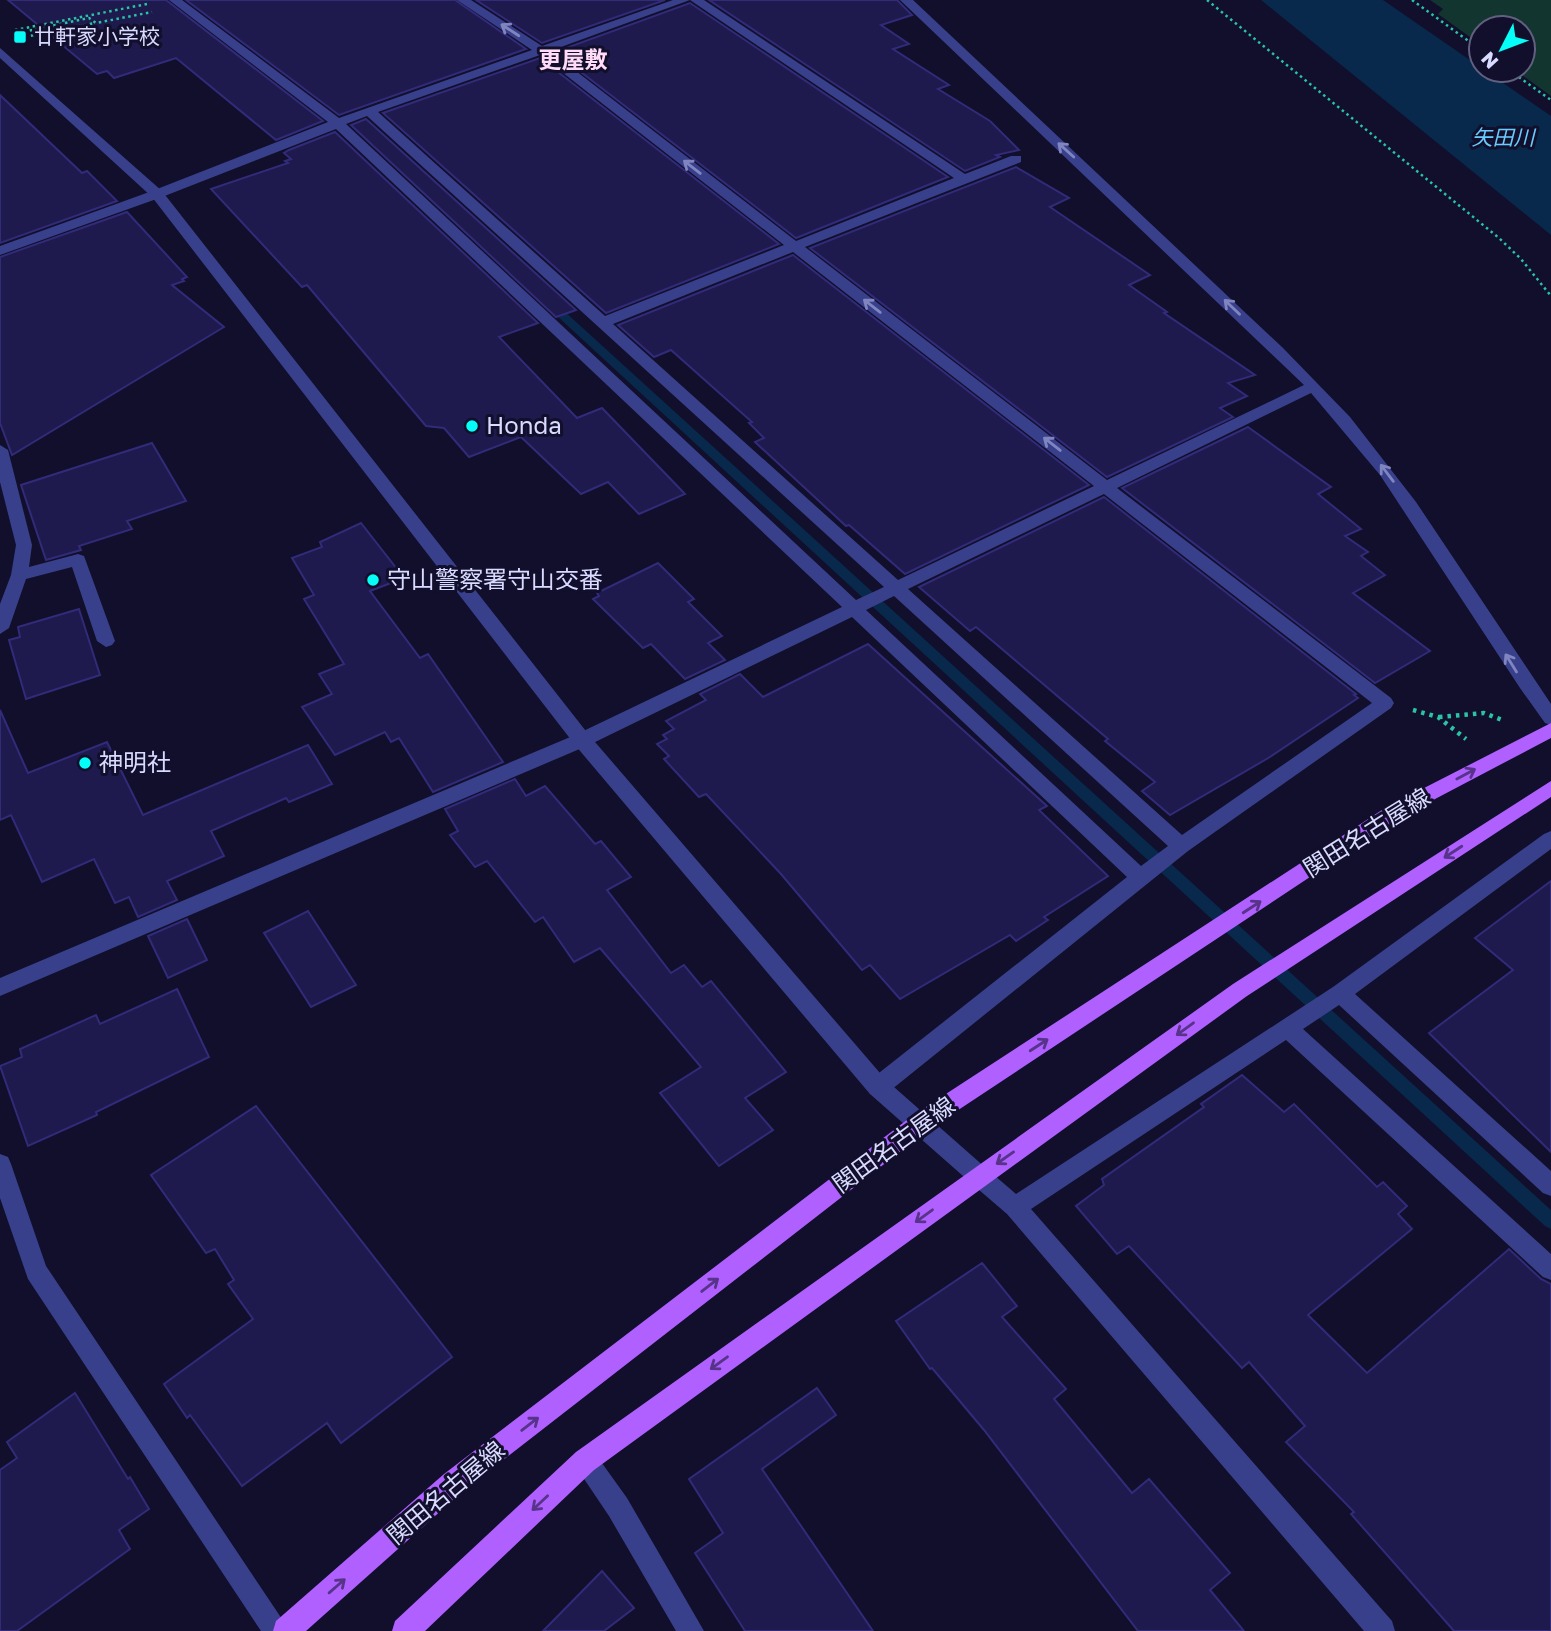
<svg xmlns="http://www.w3.org/2000/svg" width="1551" height="1631" font-family="'Golos Text','Noto Sans JP',sans-serif">
<rect width="100%" height="100%" fill="#110f2b"/>
<polygon fill="#123530" points="1430,0 1551,0 1551,96 1515,70 1523,70 1523,28 1481,28 1481,45 1438,14 1443,9"/>
<polygon fill="#08294c" points="1261,0 1383,0 1551,116 1551,235"/>
<g fill="none" stroke-linecap="round" stroke-linejoin="round">
<polygon fill="#08294c" fill-rule="evenodd" points="548,299 552,300 1551,1210 1551,1229 1545,1226 544,304 544,300"/>
</g>
<g fill="#1e1a4d" stroke="#312b7a" stroke-width="2">
<polygon points="8,0 166,0 323,121 276,140 176,58 114,78 107,71 97,74"/>
<polygon points="186,0 455,0 526,49 339,115"/>
<polygon points="476,0 665,0 542,43"/>
<polygon points="709,0 897,0 912,15 881,25 909,44 893,49 949,85 938,89 990,121 1019,150 996,155 1000,157 965,171"/>
<polygon points="690,3 948,177 796,238 555,52"/>
<polygon points="540,58 779,244 606,313 383,113"/>
<polygon points="0,95 82,173 87,171 117,201 0,243"/>
<polygon points="366,119 576,310 556,317 351,125"/>
<polygon points="335,132 538,323 499,337 577,418 602,408 685,494 639,514 608,482 581,494 521,437 469,457 444,428 426,426 307,285 302,287 211,189 288,163 285,161 291,159 284,153 289,150"/>
<polygon points="1016,167 1069,198 1050,207 1150,275 1129,285 1167,312 1164,313 1255,375 1228,383 1247,396 1220,408 1233,417 1107,477 810,248"/>
<polygon points="127,212 187,277 182,279 184,281 172,285 224,327 12,455 0,423 0,257"/>
<polygon points="793,255 1089,485 905,574 849,525 846,526 755,442 764,438 749,423 752,422 671,350 654,357 618,325"/>
<polygon points="1248,427 1331,487 1318,494 1361,529 1345,536 1368,552 1361,556 1385,575 1353,593 1430,651 1375,683 1122,488"/>
<polygon points="152,443 186,501 127,521 132,529 79,546 81,550 46,560 21,485"/>
<polygon points="1104,497 1356,694 1354,695 1358,698 1270,757 1170,815 1142,791 1155,782 1105,741 1108,739 976,627 970,631 919,587"/>
<polygon points="361,523 404,578 370,591 420,658 428,654 503,762 433,792 399,738 391,742 385,732 335,755 302,707 332,694 319,674 344,664 304,599 314,595 292,558 322,547 320,542"/>
<polygon points="658,563 694,599 688,602 722,636 708,643 725,660 685,679 651,644 643,648 593,599 599,596 597,593"/>
<polygon points="79,609 100,675 26,699 9,640 20,637 18,627"/>
<polygon points="868,644 1047,806 1039,810 1108,876 1044,917 1048,920 1016,941 1010,935 900,999 870,965 862,970 781,874 706,794 699,797 664,759 669,756 657,744 667,739 663,735 674,729 666,721 706,700 700,694 740,674 763,697"/>
<polygon points="0,710 28,773 107,742 143,815 308,745 332,784 289,802 286,798 211,831 224,856 167,881 177,900 138,917 129,897 115,903 94,859 42,882 11,815 0,820"/>
<polygon points="515,779 526,796 545,786 595,844 601,841 631,877 607,890 671,973 684,965 702,987 711,981 786,1072 745,1098 773,1130 719,1166 660,1093 701,1067 600,948 574,962 543,917 535,922 487,861 475,867 450,835 458,831 445,809"/>
<polygon points="1551,881 1551,1152 1429,1033 1513,970 1475,938"/>
<polygon points="308,911 356,985 311,1007 264,933"/>
<polygon points="187,919 207,960 168,978 148,936"/>
<polygon points="177,989 209,1057 96,1112 97,1115 28,1146 0,1066 22,1057 20,1049 96,1015 100,1024"/>
<polygon points="1242,1075 1284,1112 1294,1104 1377,1187 1383,1182 1407,1206 1398,1214 1412,1229 1308,1315 1367,1373 1509,1249 1541,1279 1551,1284 1551,1631 1454,1631 1351,1514 1354,1512 1286,1442 1305,1426 1249,1362 1242,1368 1129,1246 1117,1254 1076,1206 1104,1185 1102,1179 1204,1107 1201,1104"/>
<polygon points="256,1106 452,1357 341,1443 327,1423 242,1486 190,1415 187,1418 164,1384 253,1319 228,1284 234,1280 215,1249 206,1253 151,1175"/>
<polygon points="982,1263 1017,1306 1002,1317 1066,1389 1054,1399 1132,1493 1149,1479 1230,1573 1210,1590 1244,1631 1138,1631 984,1430 932,1368 930,1369 896,1321"/>
<polygon points="817,1388 836,1415 762,1469 873,1631 745,1631 695,1553 723,1533 689,1479"/>
<polygon points="75,1393 128,1479 130,1477 149,1509 119,1530 130,1549 17,1631 0,1631 0,1470 17,1458 7,1442"/>
<polygon points="602,1571 634,1608 604,1631 543,1631"/>
</g>
<g fill="none" stroke-linecap="round" stroke-linejoin="round">
<g stroke="#2ac3a6" stroke-width="2.5" stroke-dasharray="2.5 3.5" stroke-linecap="butt">
<polyline points="1207,0 1499,238 1521,259 1551,296"/>
<polyline points="1412,0 1481,50"/>
<polyline points="15,30 147,4"/>
<polyline points="18,33 89,18 96,23 152,12"/>
<polyline points="25,37 95,23"/>
<polyline points="1509,70 1551,100"/>
</g>
<g stroke="#2ac3a6" stroke-width="4.5" stroke-dasharray="3.5 5" stroke-linecap="butt">
<polyline points="1413,710 1438,717 1466,739"/>
<polyline points="1439,717 1484,713 1502,720"/>
</g>
<g fill="#38408c" fill-rule="evenodd">
<path d="M169,0H182L339,118L532,50L457,0H471L542,46L673,0H690L550,51L796,241L954,178L690,0H704L965,174L1011,156H1021V162L805,247L1107,480L1304,385L900,0H913L1283,348L1350,417L1416,502L1551,704V725L1545,723L1520,688L1380,475L1311,393L1117,488L1391,698L1394,703L1391,708L1188,851L886,1094L878,1096L870,1094L867,1087L870,1080L1127,877L852,617L589,745L0,996V978L575,735L842,607L336,129L162,197L0,255V246L152,191L328,122ZM540,55L784,245L605,316L378,112ZM367,116L884,587L856,600L346,124ZM793,252L1094,486L898,580L613,324ZM1104,494L1372,703L1182,835L908,589ZM894,596L1168,846L1141,866L866,610Z"/>
<polygon points="0,445 8,450 32,545 29,567 78,554 84,556 115,641 112,645 106,647 97,641 72,567 26,579 9,628 0,634 0,604 11,575 16,545 0,482"/>
<polygon points="1551,831 1551,849 1355,994 1551,1171 1551,1196 1543,1193 1339,1005 1303,1029 1551,1254 1551,1280 1543,1277 1286,1040 1031,1209 1392,1621 1395,1631 1364,1631 1007,1214 971,1183 968,1176 971,1169 979,1166 987,1169 1016,1194 1333,987 1544,834"/>
<polygon points="0,1154 8,1157 11,1164 46,1266 290,1631 261,1631 28,1279 0,1198"/>
<polygon points="585,1448 594,1452 627,1498 704,1631 676,1631 609,1516 572,1461 576,1452"/>
</g>
<polygon fill="#38408c" fill-rule="evenodd" points="0,48 162,191 589,735 886,1080 987,1169 990,1176 987,1183 979,1186 971,1183 870,1094 575,745 152,197 0,58"/>
<g fill="#af60ff" fill-rule="evenodd">
<polygon points="1551,723 1551,738 1399,818 928,1130 462,1492 306,1631 273,1631 276,1621 444,1474 912,1116 1385,808"/>
<polygon points="1551,781 1551,797 1247,996 594,1470 425,1631 392,1631 395,1621 576,1452 1233,984"/>
</g>
</g>
<defs><path id="oneway-shaft" d="M-6 0H5M1.5-3L5.5 0L1.5 3" fill="none" stroke-width="1.6" stroke-linecap="round" stroke-linejoin="round" transform="scale(1.75)"/></defs>
<g stroke="#8085c0">
<use href="#oneway-shaft" transform="translate(510 30) rotate(-147)"/>
<use href="#oneway-shaft" transform="translate(1066 150) rotate(-138)"/>
<use href="#oneway-shaft" transform="translate(692 167) rotate(-142)"/>
<use href="#oneway-shaft" transform="translate(872 306) rotate(-142)"/>
<use href="#oneway-shaft" transform="translate(1232 307) rotate(-136)"/>
<use href="#oneway-shaft" transform="translate(1052 444) rotate(-142)"/>
<use href="#oneway-shaft" transform="translate(1387 473) rotate(-127)"/>
<use href="#oneway-shaft" transform="translate(1511 663) rotate(-122)"/>
</g>
<g stroke="#58338a">
<use href="#oneway-shaft" transform="translate(1466 774) rotate(-28)"/>
<use href="#oneway-shaft" transform="translate(1453 852) rotate(147)"/>
<use href="#oneway-shaft" transform="translate(1252 907) rotate(-33)"/>
<use href="#oneway-shaft" transform="translate(1185 1029) rotate(144)"/>
<use href="#oneway-shaft" transform="translate(1039 1045) rotate(-33)"/>
<use href="#oneway-shaft" transform="translate(1005 1158) rotate(145)"/>
<use href="#oneway-shaft" transform="translate(924 1216) rotate(144)"/>
<use href="#oneway-shaft" transform="translate(710 1285) rotate(-38)"/>
<use href="#oneway-shaft" transform="translate(719 1363) rotate(144)"/>
<use href="#oneway-shaft" transform="translate(530 1424) rotate(-38)"/>
<use href="#oneway-shaft" transform="translate(540 1503) rotate(137)"/>
<use href="#oneway-shaft" transform="translate(337 1586) rotate(-41)"/>
</g>
<g fill="#05fff8" stroke="#110f2b" stroke-width="2.5">
<rect x="13" y="30" width="14" height="14" rx="3.5"/>
<circle cx="472" cy="426" r="7"/>
<circle cx="373" cy="580" r="7"/>
<circle cx="85" cy="763" r="7"/>
</g>
<g text-anchor="middle" stroke-width="6" stroke-linejoin="round" paint-order="stroke">
<g font-size="21" fill="#d9daff" stroke="#110f2b" text-anchor="start">
<text x="34" y="44">廿軒家小学校</text>
</g>
<g font-size="21" font-style="italic" fill="#67ccff" stroke="#110f2b">
<text x="1503" y="145">矢田川</text>
</g>
<g font-size="23" font-weight="bold" fill="#ffdbf7" stroke="#110f2b">
<text x="573" y="68">更屋敷</text>
</g>
<g font-size="24" fill="#d9daff" stroke="#110f2b" text-anchor="start">
<text x="486" y="434">Honda</text>
<text x="387" y="588">守山警察署守山交番</text>
<text x="99" y="771">神明社</text>
</g>
<g font-size="24" fill="#d9daff" stroke="#110f2b">
<text transform="translate(1367 833) rotate(-32)" y="8">関田名古屋線</text>
<text transform="translate(894 1145) rotate(-36)" y="8">関田名古屋線</text>
<text transform="translate(446 1493) rotate(-40)" y="8">関田名古屋線</text>
</g>
</g>
<g transform="translate(1502 49) rotate(228)"><circle r="33" fill="#110f2b" stroke="#616080" stroke-width="2"/>
<path d="M0-5L12 26L0 18L-12 26Z" fill="#05fff8"/>
<text y="-10" font-size="19" font-weight="bold" text-anchor="middle" fill="#d9daff">N</text>
</g>
</svg>
